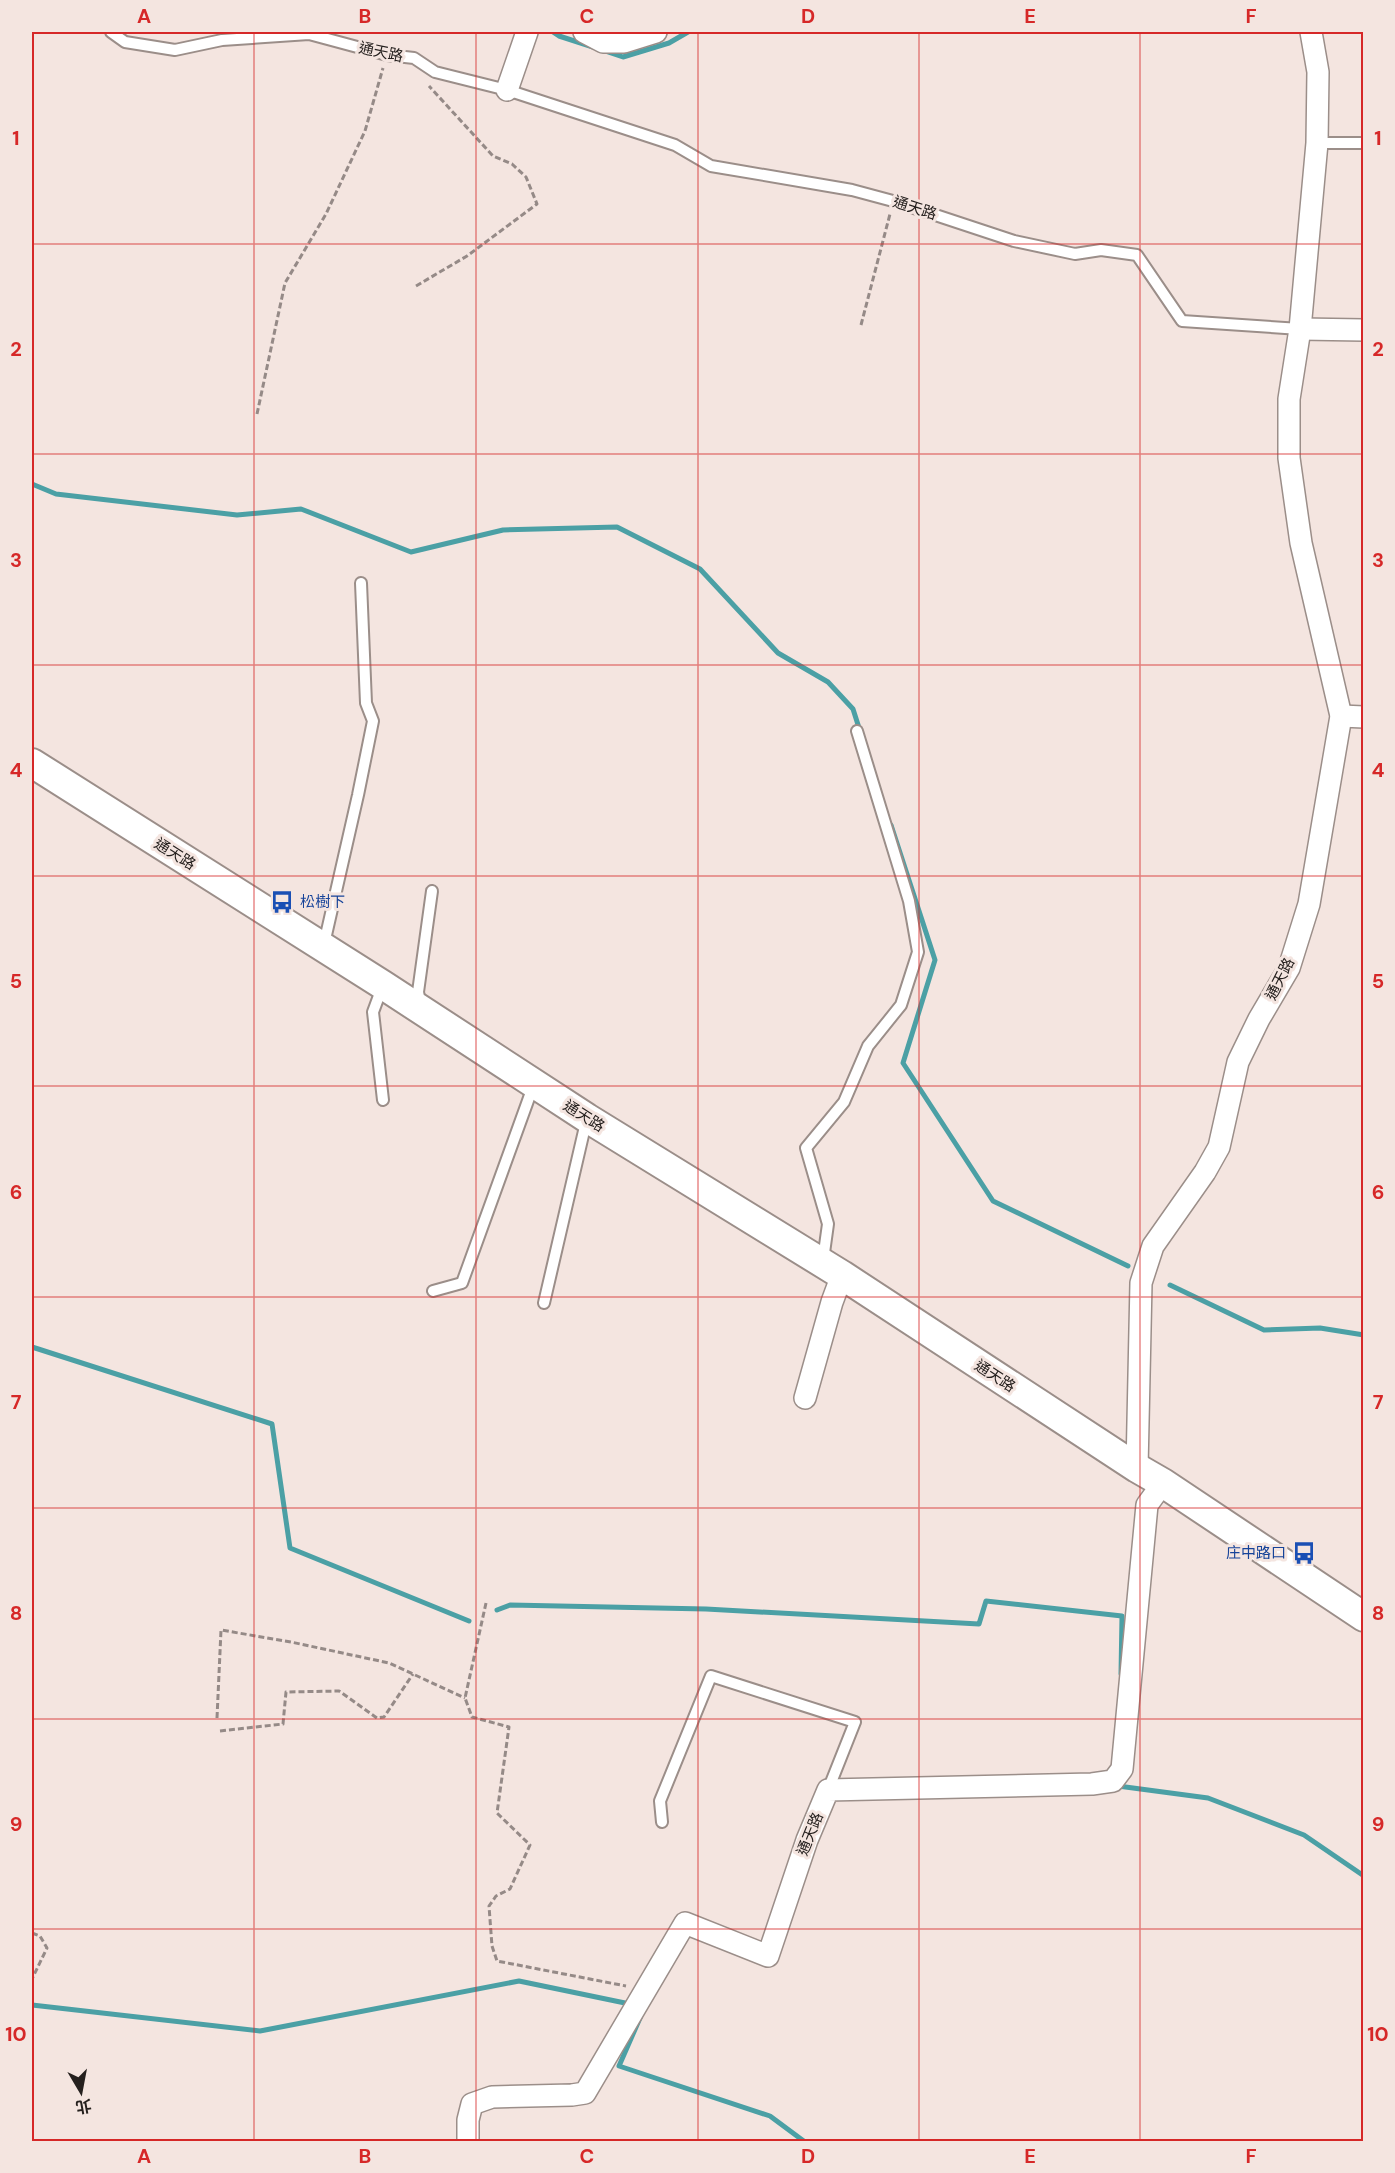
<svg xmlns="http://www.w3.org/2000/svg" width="1395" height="2173" font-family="'DM Sans','Noto Sans TC',sans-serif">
<rect width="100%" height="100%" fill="#f4e5e0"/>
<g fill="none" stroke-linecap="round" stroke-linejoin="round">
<g stroke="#4ba0a5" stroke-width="5">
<polyline points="553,32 559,36 593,47"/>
<polyline points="602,50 623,57 669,43 688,32"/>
<polyline points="32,484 56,494 237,515 301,509 411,552 503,530 617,527 700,569 778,653 828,682 853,709 860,731"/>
<polyline points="891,825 935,960 903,1063 993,1201 1128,1266"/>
<polyline points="1170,1285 1264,1330 1320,1328 1364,1335"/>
<polyline points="32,1347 272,1424 290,1548 469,1621"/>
<polyline points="497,1610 510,1605 706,1609 979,1624 986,1601 1122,1616 1121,1674"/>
<polyline points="1118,1786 1208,1798 1304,1835 1364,1876"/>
<polyline points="32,2005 260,2031 519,1981 625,2003"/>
<polyline points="640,2018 619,2066 770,2116 805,2142"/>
</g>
<g stroke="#9b8e89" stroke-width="14">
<g id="lane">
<polyline points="111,32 125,42 175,50 222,40 309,34 387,55 414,58 435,72 507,90 675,145 711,166 852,190 893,201 1014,241 1075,254 1101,250 1137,255 1182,321 1300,329"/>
<polyline points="1317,143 1364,143"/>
<polyline points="324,944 358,795 373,721 366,703 361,583"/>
<polyline points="420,1003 418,992 432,891"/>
<polyline points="383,1100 373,1012 383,985"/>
<polyline points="823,1260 828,1224 806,1148 844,1102 868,1046 901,1005 918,952 909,901 857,731"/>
<polyline points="433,1291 462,1283 534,1084"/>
<polyline points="544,1303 587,1118"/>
<polyline points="662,1822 660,1801 711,1676 855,1722 828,1790"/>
</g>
</g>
<g stroke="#9b8e89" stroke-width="24">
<g id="street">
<polyline points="584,32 603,42 624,42 656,32"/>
<polyline points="507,90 527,32"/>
<polyline points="1300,329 1364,330"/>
<polyline points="1341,716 1364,717"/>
<polyline points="805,1398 832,1302 842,1275"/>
<polyline points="1137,1468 1141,1283 1153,1246 1205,1172 1219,1147 1238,1062 1259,1019 1289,968 1309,904 1341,716 1301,543 1289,458 1289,399 1300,329 1317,143 1318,72 1311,32"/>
<polyline points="468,2142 468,2120 472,2104 492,2097 572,2095 585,2093 685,1923 768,1956 807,1840 828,1790 1092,1784 1113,1781 1122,1769 1147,1505 1163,1483"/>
</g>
</g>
<g stroke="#9b8e89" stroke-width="32">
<polyline id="secondary" points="32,763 383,985 587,1118 842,1275 1137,1468 1163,1483 1364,1617"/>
</g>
<g stroke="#958a87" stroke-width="3" stroke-dasharray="6 3" stroke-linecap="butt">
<polyline points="416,286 467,256 537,204 526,177 512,164 493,156 429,86"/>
<polyline points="861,325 890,214"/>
<polyline points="257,414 285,283 326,214 365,131 383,68"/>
<polyline points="486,1603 465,1698 472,1717 509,1727 497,1813 530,1845 510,1889 496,1896 489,1906 492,1946 497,1961 626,1986"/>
<polyline points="217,1718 221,1630 291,1642 389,1663 465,1698"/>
<polyline points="220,1731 283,1724 286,1692 339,1691 377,1718 384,1717 413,1674"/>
<polyline points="32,1933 40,1936 47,1948 32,1979"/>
</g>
<use href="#lane" stroke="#fff" stroke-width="10"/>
<use href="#street" stroke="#fff" stroke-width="21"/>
<use href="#secondary" stroke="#fff" stroke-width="28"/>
</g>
<path fill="none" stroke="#d62828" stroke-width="1.5" stroke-opacity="0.55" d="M254,32V2142M476,32V2142M698,32V2142M919,32V2142M1140,32V2142M32,244H1364M32,454H1364M32,665H1364M32,876H1364M32,1086H1364M32,1297H1364M32,1508H1364M32,1719H1364M32,1929H1364"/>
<defs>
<g id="bus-bare" transform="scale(1.8)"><path d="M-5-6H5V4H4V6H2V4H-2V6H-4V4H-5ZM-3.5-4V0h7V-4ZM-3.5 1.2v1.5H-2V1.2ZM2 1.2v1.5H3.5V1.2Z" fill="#1a4fb4" stroke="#f4e5e0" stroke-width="2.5" paint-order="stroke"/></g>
</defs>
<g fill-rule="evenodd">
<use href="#bus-bare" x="282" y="902"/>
<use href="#bus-bare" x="1304" y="1553"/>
</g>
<g text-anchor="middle" stroke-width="6" stroke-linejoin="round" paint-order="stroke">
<g font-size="15" fill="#25201e" stroke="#f4e5e0">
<text transform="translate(381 52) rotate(12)" y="5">通天路</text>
<text transform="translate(915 208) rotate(18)" y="5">通天路</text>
<text transform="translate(175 854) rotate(32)" y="5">通天路</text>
<text transform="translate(1280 979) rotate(-63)" y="5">通天路</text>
<text transform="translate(584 1116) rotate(32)" y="5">通天路</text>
<text transform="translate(995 1376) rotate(33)" y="5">通天路</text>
<text transform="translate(810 1834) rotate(-68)" y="5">通天路</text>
</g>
<g font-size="15" fill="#164399" stroke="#f4e5e0" text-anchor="start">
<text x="300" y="907">松樹下</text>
<text x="1286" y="1558" text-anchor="end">庄中路口</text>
</g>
</g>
<rect width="1395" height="2173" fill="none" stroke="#f4e5e0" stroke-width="66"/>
<g transform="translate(81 2092) rotate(170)" stroke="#f4e5e0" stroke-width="4.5" paint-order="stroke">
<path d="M0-4.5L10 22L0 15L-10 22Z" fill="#25201e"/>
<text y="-9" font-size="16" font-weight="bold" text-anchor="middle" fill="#25201e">北</text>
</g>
<rect x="33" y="33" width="1329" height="2107" fill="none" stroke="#d62828" stroke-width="2"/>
<g font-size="20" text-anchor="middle" font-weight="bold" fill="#d62828">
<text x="144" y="23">A</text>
<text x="365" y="23">B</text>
<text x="587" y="23">C</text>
<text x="808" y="23">D</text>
<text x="1030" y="23">E</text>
<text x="1251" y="23">F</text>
<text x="16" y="145">1</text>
<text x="1378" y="145">1</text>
<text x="16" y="356">2</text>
<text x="1378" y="356">2</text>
<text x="16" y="567">3</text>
<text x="1378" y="567">3</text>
<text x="16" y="777">4</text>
<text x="1378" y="777">4</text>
<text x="16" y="988">5</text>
<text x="1378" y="988">5</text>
<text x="16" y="1199">6</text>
<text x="1378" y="1199">6</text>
<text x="16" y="1409">7</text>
<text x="1378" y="1409">7</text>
<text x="16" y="1620">8</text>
<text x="1378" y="1620">8</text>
<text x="16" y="1831">9</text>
<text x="1378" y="1831">9</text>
<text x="16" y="2041">10</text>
<text x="1378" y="2041">10</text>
<text x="144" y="2163">A</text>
<text x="365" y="2163">B</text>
<text x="587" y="2163">C</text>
<text x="808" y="2163">D</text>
<text x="1030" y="2163">E</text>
<text x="1251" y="2163">F</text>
</g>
</svg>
